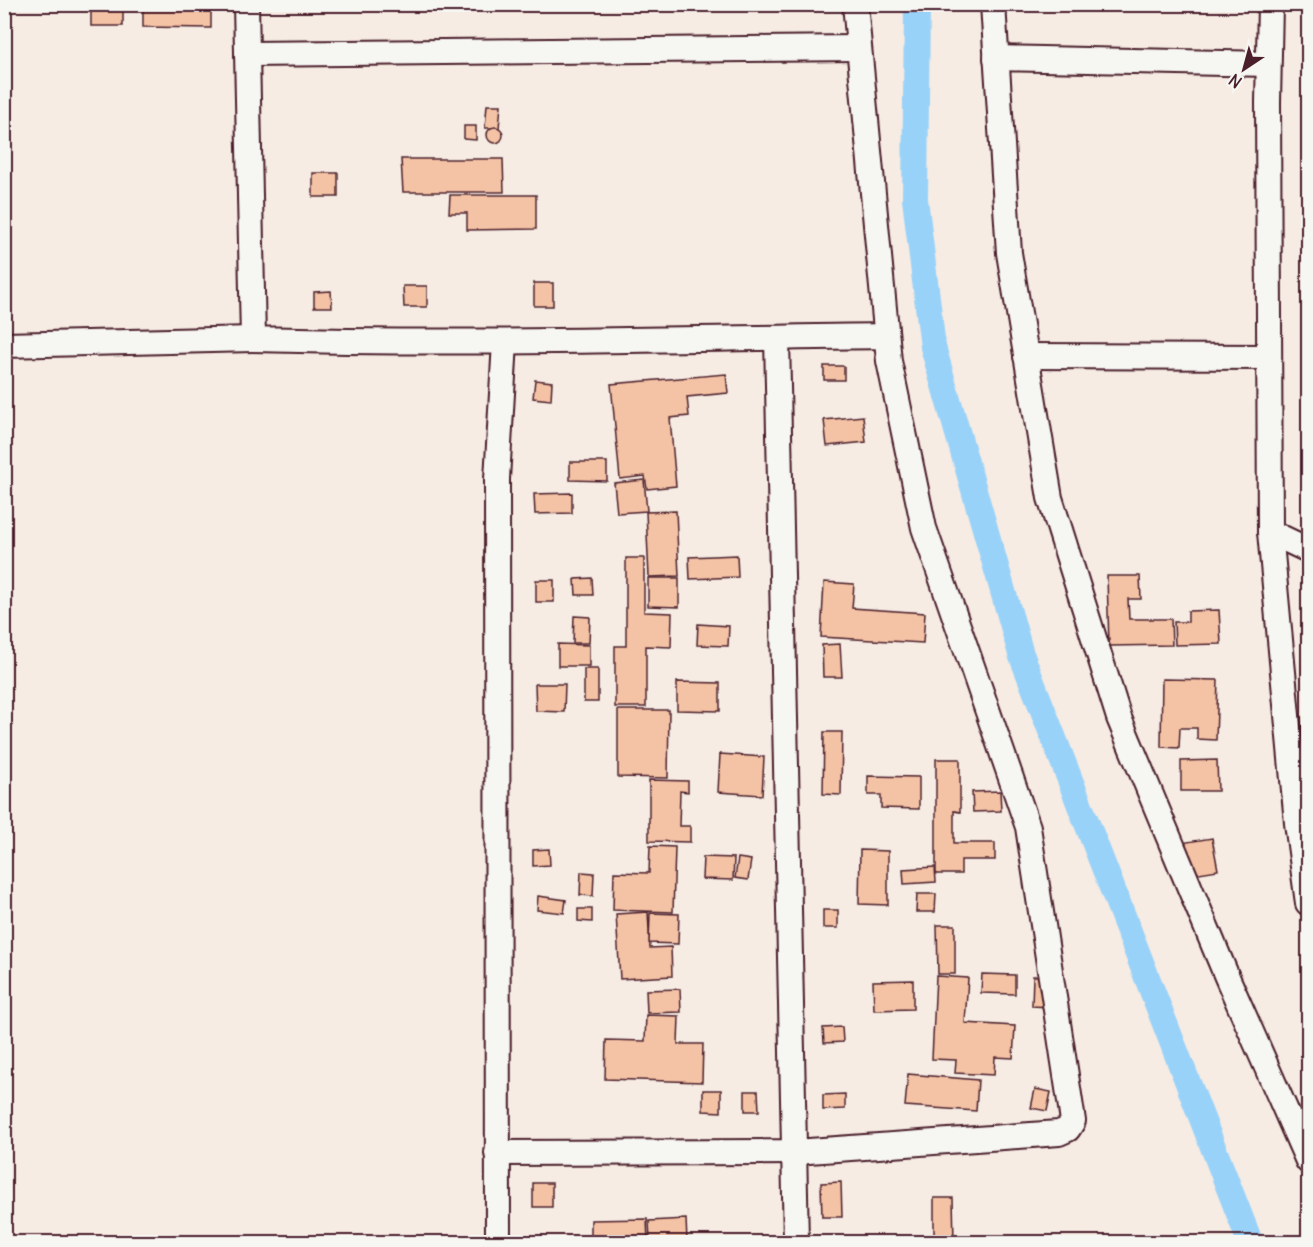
<svg xmlns="http://www.w3.org/2000/svg" width="1313" height="1247" font-family="Delius,sans-serif">
<rect width="100%" height="100%" fill="#f6ece3"/>
<filter id="ink" filterUnits="userSpaceOnUse"><feTurbulence type="fractalNoise" baseFrequency=".0167" numOctaves="2"/><feDisplacementMap in="SourceGraphic" scale="12" xChannelSelector="R" yChannelSelector="G"/><feConvolveMatrix kernelMatrix="1 2 1 2 8 2 1 2 1" color-interpolation-filters="sRGB"/></filter>
<g filter="url(#ink)">
<g fill="none" stroke-linecap="round" stroke-linejoin="round">
<polyline stroke="#99d2f9" stroke-width="26" points="917,4 915,199 933,347 1021,654 1250,1242"/>
</g>
<g fill="#f4c3a5" stroke="#4a1f2b" stroke-width="1.5">
<rect x="91" y="4" width="32" height="22"/>
<polygon points="158,4 168,4 168,8 211,8 211,28 143,27 143,9 158,9"/>
<polygon points="487,105 501,105 499,128 485,128"/>
<polygon points="464,126 476,126 476,140 464,139"/>
<circle cx="495" cy="135" r="8"/>
<polygon points="401,159 503,159 504,192 403,192"/>
<rect x="313" y="173" width="25" height="24"/>
<polygon points="450,195 536,195 536,229 467,230 467,213 449,213"/>
<rect x="534" y="283" width="19" height="23"/>
<polygon points="403,286 427,286 427,307 404,307"/>
<polygon points="331,291 332,307 314,307 314,292"/>
<rect x="824" y="366" width="20" height="14"/>
<polygon points="726,374 728,393 687,397 689,416 670,418 676,486 647,489 645,476 620,479 611,384"/>
<polygon points="535,380 552,382 551,400 533,398"/>
<polygon points="863,416 866,442 827,446 824,420"/>
<polygon points="570,462 607,462 607,481 570,480"/>
<polygon points="644,480 647,511 617,513 614,483"/>
<polygon points="572,493 572,513 535,514 534,494"/>
<polygon points="676,511 679,576 649,577 646,512"/>
<polygon points="737,555 738,577 690,579 689,557"/>
<polygon points="626,558 644,558 644,612 672,613 671,647 646,646 646,707 615,707 615,646 626,646"/>
<polygon points="1107,576 1140,576 1141,599 1128,599 1129,619 1171,619 1172,645 1109,646"/>
<polygon points="592,578 593,595 576,595 575,579"/>
<polygon points="648,578 679,578 679,607 648,606"/>
<rect x="536" y="580" width="18" height="22"/>
<polygon points="824,582 854,584 852,608 925,613 923,643 821,637"/>
<polygon points="1219,610 1221,644 1175,645 1174,622 1188,622 1188,611"/>
<polygon points="574,616 590,617 589,643 573,643"/>
<polygon points="698,624 729,626 728,646 697,645"/>
<polygon points="558,644 589,645 589,666 558,666"/>
<polygon points="840,644 842,677 823,677 822,645"/>
<rect x="584" y="669" width="14" height="33"/>
<polygon points="1162,679 1218,680 1216,740 1197,739 1197,728 1180,728 1179,748 1161,747"/>
<polygon points="677,682 720,683 720,711 677,710"/>
<polygon points="535,684 565,684 564,712 536,711"/>
<polygon points="618,710 669,710 668,778 618,777"/>
<polygon points="824,732 842,732 841,795 823,794"/>
<polygon points="720,754 764,757 762,795 718,792"/>
<polygon points="936,759 960,759 960,812 954,811 954,843 995,843 995,860 961,860 961,874 936,874"/>
<polygon points="1217,760 1218,791 1181,791 1181,761"/>
<polygon points="868,776 919,777 919,809 881,808 881,795 868,795"/>
<polygon points="649,780 688,781 688,792 680,791 679,826 690,826 690,842 649,841"/>
<polygon points="1000,791 1001,811 973,812 972,792"/>
<polygon points="1212,838 1218,870 1187,875 1181,843"/>
<polygon points="650,846 675,847 673,912 613,910 614,872 649,873"/>
<polygon points="549,849 550,865 533,866 533,850"/>
<polygon points="860,850 888,851 888,905 859,904"/>
<polygon points="703,857 734,858 733,880 702,879"/>
<polygon points="738,858 751,860 748,880 735,878"/>
<polygon points="935,867 936,882 904,884 903,869"/>
<polygon points="581,872 594,873 593,896 580,895"/>
<polygon points="917,894 936,894 935,912 916,912"/>
<polygon points="538,896 566,900 564,913 537,910"/>
<polygon points="578,909 592,909 592,922 578,921"/>
<rect x="823" y="910" width="15" height="18"/>
<polygon points="648,912 650,948 671,947 672,976 620,979 616,914"/>
<polygon points="650,913 679,914 678,944 649,943"/>
<polygon points="937,925 955,925 955,974 938,974"/>
<polygon points="982,974 1015,975 1015,994 981,993"/>
<polygon points="936,976 968,978 965,1023 1015,1026 1013,1058 995,1057 994,1075 955,1073 956,1060 932,1059"/>
<polygon points="1033,976 1050,976 1049,1007 1032,1006"/>
<polygon points="913,980 913,1009 874,1010 873,981"/>
<polygon points="680,989 681,1012 647,1013 646,990"/>
<polygon points="646,1015 679,1016 678,1044 703,1044 702,1082 605,1079 606,1040 645,1041"/>
<polygon points="842,1027 843,1042 824,1043 823,1028"/>
<polygon points="908,1074 978,1080 976,1111 905,1106"/>
<polygon points="1035,1089 1051,1092 1047,1111 1031,1108"/>
<polygon points="703,1090 721,1090 721,1112 703,1111"/>
<polygon points="745,1091 758,1091 759,1111 745,1111"/>
<polygon points="845,1094 845,1109 823,1110 823,1095"/>
<polygon points="841,1182 842,1217 822,1217 821,1183"/>
<rect x="533" y="1183" width="19" height="24"/>
<polygon points="934,1198 953,1198 954,1242 934,1242"/>
<polygon points="647,1219 648,1242 591,1242 591,1220"/>
<polygon points="686,1219 687,1242 650,1242 649,1221"/>
</g>
<g fill="none" stroke-linecap="round" stroke-linejoin="round">
<g stroke="#4a1f2b" stroke-width="28">
<g id="minor">
<path d="M246,4L253,339C464,345 675,339 886,336"/>
<polyline points="993,4 1009,253 1050,498 1119,718 1227,977 1308,1161"/>
<polyline points="1270,4 1268,102 1270,532 1297,823 1308,903"/>
<polyline points="247,54 858,48"/>
<polyline points="996,58 1268,64"/>
<polyline points="777,338 796,1242"/>
<polyline points="4,345 253,339"/>
<polyline points="1026,356 1269,357"/>
<polyline points="1270,532 1308,550"/>
<polyline points="497,1153 795,1152 1059,1133 1068,1129 1073,1121 1028,827 924,528 889,361 855,4"/>
<polyline points="498,1242 497,479 505,342"/>
</g>
</g>
<use href="#minor" stroke="#f6f6f2" stroke-width="24"/>
</g>
</g>
<rect width="1313" height="1247" fill="none" stroke="#f6f6f2" stroke-width="24"/>
<rect x="12" y="12" width="1289" height="1223" fill="none" stroke="#4a1f2b" stroke-width="2" filter="url(#ink)"/>
<g transform="translate(1244 69) rotate(216)" stroke="#f6f6f2" stroke-width="4.5" paint-order="stroke">
<path d="M0-4.5L10 22L0 15L-10 22Z" fill="#4a1f2b"/>
<text y="-9" font-size="16" font-weight="bold" text-anchor="middle" fill="#4a1f2b">N</text>
</g>
</svg>
